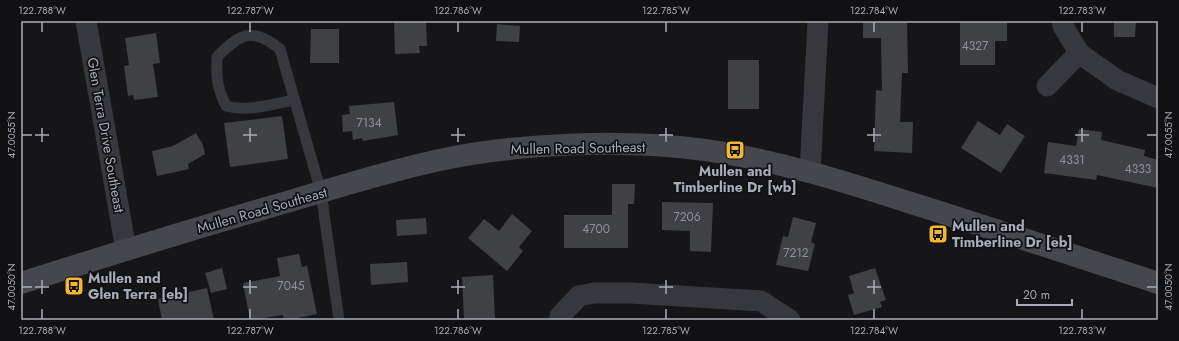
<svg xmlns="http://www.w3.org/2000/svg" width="1179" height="341" font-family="Jost,sans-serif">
<rect width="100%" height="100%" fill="#161618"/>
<g fill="#404145">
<polygon points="394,21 426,21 427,46 419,46 420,53 395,54"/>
<polygon points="863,21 907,21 908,73 902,73 900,122 913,122 912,153 874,151 876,90 882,91 881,38 863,38"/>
<polygon points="960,21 1007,21 1007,41 995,41 995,65 960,65"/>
<polygon points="1114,21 1136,21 1135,37 1114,37"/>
<polygon points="497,24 520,26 519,42 496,41"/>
<polygon points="311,29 339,29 339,63 310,63"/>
<polygon points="156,33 160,63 153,64 158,97 134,100 133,95 128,96 124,66 129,65 125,38"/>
<rect x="728" y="60" width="31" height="49"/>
<polygon points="394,102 398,135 363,141 362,138 353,140 352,131 343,132 342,115 350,114 349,106"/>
<polygon points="282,116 288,159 230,167 224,123"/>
<polygon points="978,121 1000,135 1007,124 1025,136 1001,173 961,148"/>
<polygon points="1079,129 1102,132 1101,140 1145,150 1144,156 1158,160 1158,188 1097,175 1096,180 1044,173 1048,142 1076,146"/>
<polygon points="196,133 203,145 205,154 188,164 189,169 157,176 152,151 173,146"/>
<polygon points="612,184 635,184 634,204 628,204 628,248 564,248 564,215 612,215"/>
<polygon points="662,202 713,203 711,252 690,251 690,231 662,230"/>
<polygon points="512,214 532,231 519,247 523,251 507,271 468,238 484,219 499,231"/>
<polygon points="793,217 816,223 811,242 815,244 808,271 776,265 783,236 788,237"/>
<polygon points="426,218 427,234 397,236 396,220"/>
<polygon points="299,254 302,267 307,266 317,314 288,320 284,320 283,315 250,320 243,283 280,276 277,258"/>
<polygon points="407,262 408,282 371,285 370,264"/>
<polygon points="222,268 227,289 211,293 205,273"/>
<polygon points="875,268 886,300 880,302 882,307 854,315 848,295 854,293 849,276"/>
<polygon points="493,275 495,320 464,320 462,277"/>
<polygon points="207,288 214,320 162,320 158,299"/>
</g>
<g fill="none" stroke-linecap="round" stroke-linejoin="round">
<path stroke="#37383d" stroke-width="11" d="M294,100C272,104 249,112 226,106C217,88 216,76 217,57C240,33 253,27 280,49L321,192L339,320"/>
<g stroke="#37383d" stroke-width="21">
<polyline points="86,21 126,250"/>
<polyline points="1062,21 1063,26 1079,53 1117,80 1158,98"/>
<polyline points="1047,86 1079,53"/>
<polyline points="810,172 818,21"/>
<polyline points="560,320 560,316 579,296 594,293 631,293 761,301 790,320"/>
</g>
<path stroke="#45474d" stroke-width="22" d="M21,283C109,255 198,227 287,202C335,188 385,172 435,161C515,143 624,139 705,150C776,160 843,181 911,203C994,229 1076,256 1158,283"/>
</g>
<path fill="none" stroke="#a8acb8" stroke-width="1.5" d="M42,22V32M250,22V32M458,22V32M666,22V32M874,22V32M1082,22V32M42,128V142M250,128V142M458,128V142M666,128V142M874,128V142M1082,128V142M22,135H32M35,135H49M243,135H257M451,135H465M659,135H673M867,135H881M1075,135H1089M1147,135H1157M42,280V294M250,280V294M458,280V294M666,280V294M874,280V294M22,287H32M35,287H49M243,287H257M451,287H465M659,287H673M867,287H881M1147,287H1157M42,309V319M250,309V319M458,309V319M666,309V319M874,309V319M1082,309V319"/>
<defs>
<g id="bus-square" transform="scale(1)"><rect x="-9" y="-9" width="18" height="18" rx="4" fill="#f4b732" stroke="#111113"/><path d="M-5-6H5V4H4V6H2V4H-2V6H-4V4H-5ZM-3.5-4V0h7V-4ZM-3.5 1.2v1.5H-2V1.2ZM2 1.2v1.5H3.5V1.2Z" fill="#111"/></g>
</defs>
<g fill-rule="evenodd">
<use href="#bus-square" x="735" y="150"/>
<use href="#bus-square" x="938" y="234"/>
<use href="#bus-square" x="74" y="286"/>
</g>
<g text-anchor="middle" stroke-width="3.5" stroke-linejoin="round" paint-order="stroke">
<g font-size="12" fill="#8e919b">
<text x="975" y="50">4327</text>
<text x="369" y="127">7134</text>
<text x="1072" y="164">4331</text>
<text x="1138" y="173">4333</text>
<text x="687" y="221">7206</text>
<text x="596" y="233">4700</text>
<text x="796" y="257">7212</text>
<text x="291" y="290">7045</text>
</g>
<g font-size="14" fill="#a8acb8" stroke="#111113">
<text transform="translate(106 135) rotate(80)" y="5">Glen Terra Drive Southeast</text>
<text transform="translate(578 148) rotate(-1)" y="5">Mullen Road Southeast</text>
<text transform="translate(262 210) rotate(-16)" y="5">Mullen Road Southeast</text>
</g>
<g font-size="14" font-weight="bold" fill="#a8acb8" stroke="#111113" text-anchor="start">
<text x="735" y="176" text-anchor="middle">Mullen and<tspan x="735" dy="16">Timberline Dr [wb]</tspan></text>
<text x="952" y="231">Mullen and<tspan x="952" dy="16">Timberline Dr [eb]</tspan></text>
<text x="88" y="283">Mullen and<tspan x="88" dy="16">Glen Terra [eb]</tspan></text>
</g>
</g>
<rect width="1179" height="341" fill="none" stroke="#111113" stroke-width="44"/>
<path d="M1017 299v6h55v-6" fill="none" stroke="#a8acb8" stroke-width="2"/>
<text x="1023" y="299" font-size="12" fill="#a8acb8" stroke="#111113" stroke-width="3" paint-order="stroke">20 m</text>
<rect x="22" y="22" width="1135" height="297" fill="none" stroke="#a8acb8" stroke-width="1.5"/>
<g font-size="10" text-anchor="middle" fill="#a8acb8">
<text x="42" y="14">122.788°W</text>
<text x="250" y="14">122.787°W</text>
<text x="458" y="14">122.786°W</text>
<text x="666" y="14">122.785°W</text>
<text x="874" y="14">122.784°W</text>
<text x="1082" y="14">122.783°W</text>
<text transform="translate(11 135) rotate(-90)" y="4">47.0055°N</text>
<text transform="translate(1168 135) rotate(-90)" y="4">47.0055°N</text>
<text transform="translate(11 287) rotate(-90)" y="4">47.0050°N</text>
<text transform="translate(1168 287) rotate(-90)" y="4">47.0050°N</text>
<text x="42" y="334">122.788°W</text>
<text x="250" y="334">122.787°W</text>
<text x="458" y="334">122.786°W</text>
<text x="666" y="334">122.785°W</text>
<text x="874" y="334">122.784°W</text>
<text x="1082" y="334">122.783°W</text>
</g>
</svg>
